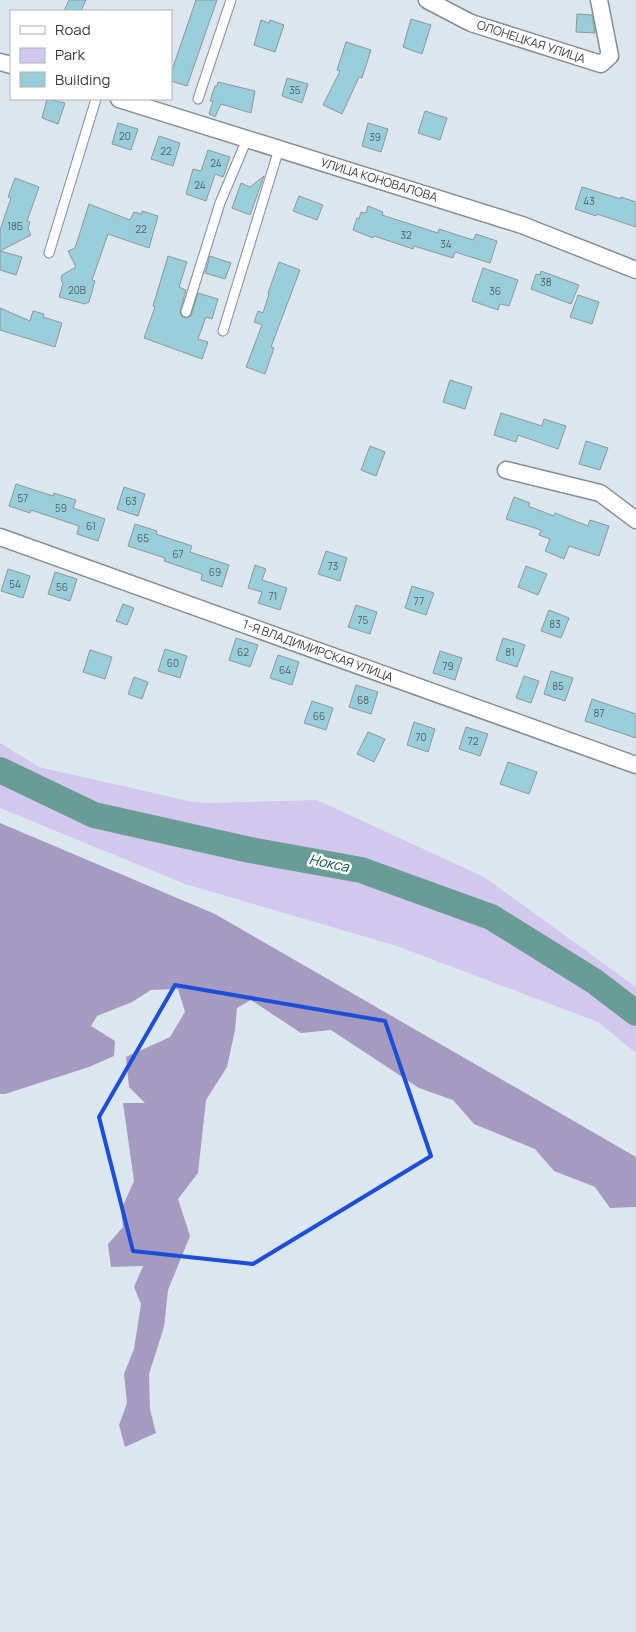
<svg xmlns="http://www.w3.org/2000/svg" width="636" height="1632" font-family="Manrope,sans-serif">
<rect width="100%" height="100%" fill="#dce6ee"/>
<polygon fill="#d2c8ee" points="0,743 39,767 193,802 209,803 317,800 484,877 636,987 636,1053 598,1022 397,946 185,884 0,808"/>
<polygon fill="#a59ac0" points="0,823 215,914 636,1157 636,1207 610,1208 595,1187 554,1171 535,1149 474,1124 453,1100 419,1088 331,1030 301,1033 251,1000 237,1008 235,1030 227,1067 206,1100 198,1173 178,1199 190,1236 168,1290 164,1327 149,1374 150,1409 156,1433 125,1447 119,1425 127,1403 124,1374 134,1349 141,1304 134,1287 143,1266 111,1267 108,1244 123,1227 121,1210 134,1181 123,1103 145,1103 129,1087 126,1057 170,1037 185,1012 178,989 151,990 132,1002 97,1016 91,1026 115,1041 114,1056 89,1067 5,1094 0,1094"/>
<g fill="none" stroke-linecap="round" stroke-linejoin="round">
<polyline stroke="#689c94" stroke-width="26" points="0,770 94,815 250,850 361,870 491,917 594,981 636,1013"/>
</g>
<g fill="#99cdd9" stroke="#8c999c">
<polygon points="69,0 86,0 81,11 64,11"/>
<polygon points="196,0 217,0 187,86 171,81 171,73"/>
<polygon points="577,14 592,15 595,33 576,32"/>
<polygon points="411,19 431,25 422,54 403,47"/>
<polygon points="261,20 269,23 270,20 284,25 275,52 254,45"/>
<polygon points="346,42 371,50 362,78 359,77 342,114 323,105 340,71 337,70"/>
<polygon points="287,78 308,84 302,103 282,96"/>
<polygon points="218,82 255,91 251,113 221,104 215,117 209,114 213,101 210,101 215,86 217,86"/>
<polygon points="47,99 65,103 58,124 42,118"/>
<polygon points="425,111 447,118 440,140 418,133"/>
<polygon points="118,123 138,129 131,150 112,144"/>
<polygon points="368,123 388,129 381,152 362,146"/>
<polygon points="159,136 180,143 173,166 151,159"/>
<polygon points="208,150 230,157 223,177 215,174 206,201 186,194 193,169 201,171"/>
<polygon points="264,176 250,215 232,208 241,183 250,187"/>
<polygon points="15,178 39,187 27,221 30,222 28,229 31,235 0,251 22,257 16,275 0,270 0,230 11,198 8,197"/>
<polygon points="582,187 621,199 621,197 636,202 636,227 597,214 596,216 575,209"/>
<polygon points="299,196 323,205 317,220 293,211"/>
<polygon points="89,204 130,220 134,212 142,214 142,211 158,216 149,248 108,234 92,280 95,281 89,302 85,304 59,297 63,283 61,280 62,275 76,267 68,251 75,248"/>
<polygon points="368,206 383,212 382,215 438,233 439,229 473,240 476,234 497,241 490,263 455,252 453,258 414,246 413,249 374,236 373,238 353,230 357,218 359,219 361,212 366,213"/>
<polygon points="168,256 187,262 179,287 186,290 180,311 182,317 187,318 191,316 198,293 218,299 212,319 206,317 198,339 208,342 202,359 144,338 155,307 153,306"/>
<polygon points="210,256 231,263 225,279 205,273"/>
<polygon points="279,262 300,270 271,347 274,348 265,374 246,367 262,325 254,322 258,311 263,313 269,294 268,293"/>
<polygon points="483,268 518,280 509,306 500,304 498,310 472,301"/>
<polygon points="541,271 579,285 571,304 531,289 536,274 540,275"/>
<polygon points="578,295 599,302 592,324 570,317"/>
<polygon points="0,308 30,321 33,311 44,314 43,317 62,323 55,347 0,330"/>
<polygon points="450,380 472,387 465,409 443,402"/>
<polygon points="501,413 542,426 544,419 566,426 558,449 518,435 516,442 494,435"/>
<polygon points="586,441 608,448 600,470 579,464"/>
<polygon points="370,446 385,452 376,476 361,470"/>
<polygon points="16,484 53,496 54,493 76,500 73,508 105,519 98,541 77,534 79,526 31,510 30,513 9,506"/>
<polygon points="124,487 145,494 138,516 117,509"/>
<polygon points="514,497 530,503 528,506 554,516 555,513 588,526 590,520 609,526 599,556 569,546 564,559 545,551 550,539 539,535 541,530 506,519"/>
<polygon points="135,524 157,531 156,534 192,546 190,552 229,565 222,587 201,580 202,574 164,561 165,558 128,546"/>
<polygon points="326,551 347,558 340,581 318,574"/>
<polygon points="255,565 266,569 262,580 287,588 280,610 258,603 262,592 248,588"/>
<polygon points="526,566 547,574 538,595 518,587"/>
<polygon points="8,569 30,576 23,598 1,591"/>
<polygon points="55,572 77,579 70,601 48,594"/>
<polygon points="412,586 434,593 426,615 405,608"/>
<polygon points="123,604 134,608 127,625 116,621"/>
<polygon points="356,605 377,612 370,634 348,627"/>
<polygon points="549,610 569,618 561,638 541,631"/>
<polygon points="236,638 258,645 250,667 229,660"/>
<polygon points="503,638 525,645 517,667 496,660"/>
<polygon points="165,649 187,656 180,678 158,671"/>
<polygon points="90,650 112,657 105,679 83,672"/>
<polygon points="440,651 462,658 455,680 433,673"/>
<polygon points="278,655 299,662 292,685 270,678"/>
<polygon points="551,671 573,678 565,701 544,694"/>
<polygon points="524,676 539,681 531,703 516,698"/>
<polygon points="134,677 148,682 142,699 128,694"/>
<polygon points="356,685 378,692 371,714 349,707"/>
<polygon points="592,699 636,714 636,738 585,721"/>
<polygon points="312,701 333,708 326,730 304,723"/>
<polygon points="414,722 435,729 428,752 407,745"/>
<polygon points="466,727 488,734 480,756 459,749"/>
<polygon points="368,732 385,739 374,762 357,754"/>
<polygon points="508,762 537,772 529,794 500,784"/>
</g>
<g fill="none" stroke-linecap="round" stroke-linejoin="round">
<g stroke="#848d95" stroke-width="11">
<g id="lane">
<polyline points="198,99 231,0"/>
<polyline points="49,253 96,99"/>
<polyline points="186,312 220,203 247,139"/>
<polyline points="223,331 279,149"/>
</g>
</g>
<g stroke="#848d95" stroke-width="19">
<g id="street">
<polyline points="427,0 471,23 601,64 610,56 599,0"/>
<polyline points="0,62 11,65"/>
<polyline points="119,99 522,225 636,270"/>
<polyline points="506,470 600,493 636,520"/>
<polyline points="0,537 636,765"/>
</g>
</g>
<use href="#lane" stroke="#fff" stroke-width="9"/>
<use href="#street" stroke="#fff" stroke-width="16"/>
</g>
<path fill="none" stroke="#1d4ed8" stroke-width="4" stroke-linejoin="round" d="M175,985L385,1021L431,1156L253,1264L133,1251L99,1117Z"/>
<g text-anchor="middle" stroke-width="5" stroke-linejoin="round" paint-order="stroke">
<g font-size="10" fill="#516167">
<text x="295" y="94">35</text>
<text x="125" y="140">20</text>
<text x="375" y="141">39</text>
<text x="166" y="155">22</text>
<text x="216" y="167">24</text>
<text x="200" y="189">24</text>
<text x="589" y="205">43</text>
<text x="15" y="230">18Б</text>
<text x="141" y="233">22</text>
<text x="406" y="239">32</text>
<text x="446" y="248">34</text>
<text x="546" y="286">38</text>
<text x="77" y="294">20В</text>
<text x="495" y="295">36</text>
<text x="23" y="502">57</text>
<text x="131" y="505">63</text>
<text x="61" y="512">59</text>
<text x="91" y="530">61</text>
<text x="143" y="542">65</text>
<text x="178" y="558">67</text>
<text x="333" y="570">73</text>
<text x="215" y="576">69</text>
<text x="15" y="588">54</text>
<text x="62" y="591">56</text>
<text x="273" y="600">71</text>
<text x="419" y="605">77</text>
<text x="363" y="624">75</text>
<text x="555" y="628">83</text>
<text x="243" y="656">62</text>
<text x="510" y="656">81</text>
<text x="173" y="667">60</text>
<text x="448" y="670">79</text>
<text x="285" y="674">64</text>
<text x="558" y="690">85</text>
<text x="363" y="704">68</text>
<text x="599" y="717">87</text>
<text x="319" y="720">66</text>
<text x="421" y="741">70</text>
<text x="473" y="745">72</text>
</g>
<g font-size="12" fill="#393d41" stroke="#fff">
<text transform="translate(531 42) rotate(18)" y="4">ОЛОНЕЦКАЯ УЛИЦА</text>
<text transform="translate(379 180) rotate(17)" y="4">УЛИЦА КОНОВАЛОВА</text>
<text transform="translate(318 651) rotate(20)" y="4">1-Я ВЛАДИМИРСКАЯ УЛИЦА</text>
</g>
<g font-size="14" font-style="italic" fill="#0c5851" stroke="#fff">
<text transform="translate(329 863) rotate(12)" y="5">Нокса</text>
</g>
</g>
<rect x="10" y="10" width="162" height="90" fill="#ffffff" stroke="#b0b1b3"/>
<rect x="20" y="26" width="25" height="8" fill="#ffffff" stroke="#b0b1b3"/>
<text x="55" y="35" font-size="15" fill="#393d41">Road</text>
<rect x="20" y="48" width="25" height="15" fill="#d2c8ee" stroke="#b0b1b3"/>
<text x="55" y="60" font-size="15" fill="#393d41">Park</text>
<rect x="20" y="72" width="25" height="15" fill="#99cdd9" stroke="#b0b1b3"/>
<text x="55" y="85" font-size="15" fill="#393d41">Building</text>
</svg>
